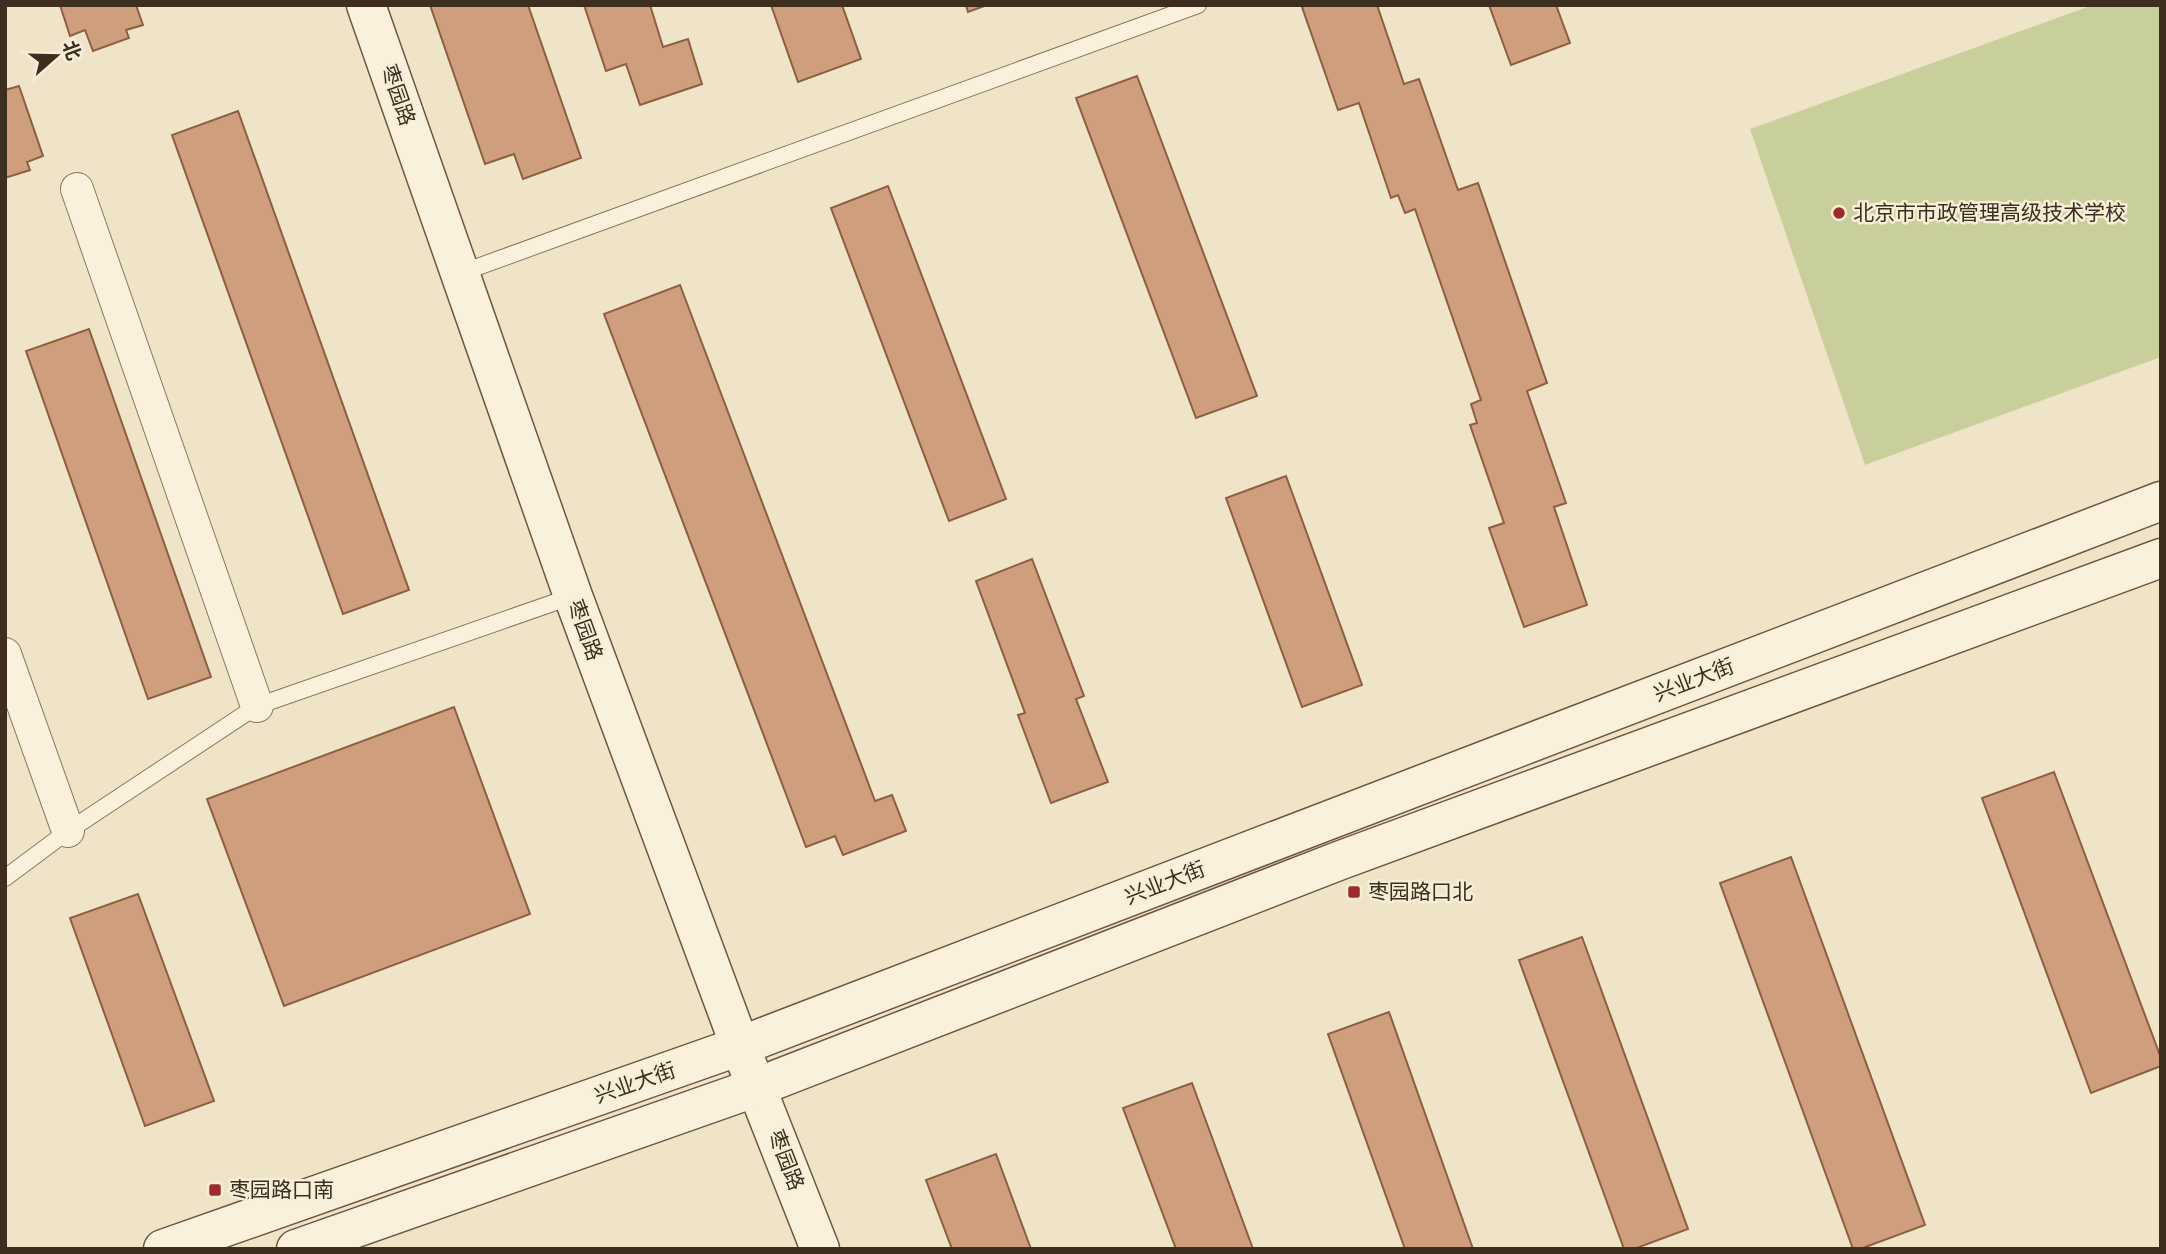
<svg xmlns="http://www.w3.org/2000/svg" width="2166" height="1254" font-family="'Zilla Slab','Noto Sans SC',serif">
<rect width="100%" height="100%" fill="#f0e4c8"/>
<polygon fill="#c9cf9b" points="2093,5 2161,5 2161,357 1865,465 1750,129"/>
<g fill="#cf9f7d" stroke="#8d5f41" stroke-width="2">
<polygon points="60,5 136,5 143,25 126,30 129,38 93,51 85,30 70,36"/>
<polygon points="430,5 528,5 581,158 523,179 514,154 485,164"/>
<polygon points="584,5 650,5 663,47 688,39 702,84 640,105 626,64 606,71"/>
<polygon points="771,5 842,5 861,59 798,82"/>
<polygon points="966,5 987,5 968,12"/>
<polygon points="1307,5 1377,5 1404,84 1419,79 1458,190 1478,183 1547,383 1527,391 1566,503 1554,507 1587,605 1524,627 1489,528 1504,523 1470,425 1477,423 1471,404 1481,400 1415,209 1405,213 1398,195 1391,198 1359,103 1338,110 1302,7"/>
<polygon points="1489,5 1556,5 1570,43 1511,65"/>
<polygon points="1137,76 1257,396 1196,418 1076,98"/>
<polygon points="19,86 43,156 27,162 30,170 5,178 5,90"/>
<polygon points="238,111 409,590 343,614 172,135"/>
<polygon points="888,186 1006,499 949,521 831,208"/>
<polygon points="680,285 875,801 892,795 906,831 843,855 835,836 806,847 604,314"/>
<polygon points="89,329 211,677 148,699 26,351"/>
<polygon points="1286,476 1362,685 1302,707 1226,498"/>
<polygon points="1032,559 1084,696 1076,699 1108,782 1051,803 1018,715 1025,713 976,581"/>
<polygon points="454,707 530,914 284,1006 207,799"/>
<polygon points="2054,772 2161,1058 2161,1066 2091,1093 1982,798"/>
<polygon points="1791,857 1925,1225 1860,1249 1853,1249 1720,883"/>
<polygon points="138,894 214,1101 145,1126 70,918"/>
<polygon points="1582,937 1688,1229 1634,1249 1624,1249 1519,960"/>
<polygon points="1389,1012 1473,1249 1405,1249 1328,1034"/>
<polygon points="1192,1083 1253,1249 1176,1249 1123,1108"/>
<polygon points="996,1154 1031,1249 952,1249 926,1180"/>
</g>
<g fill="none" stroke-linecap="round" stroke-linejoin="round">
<g stroke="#8d765c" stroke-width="18">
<g id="lane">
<polyline points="461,273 1198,5"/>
<polyline points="5,878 68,831 257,706 573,596"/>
</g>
</g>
<g stroke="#8d765c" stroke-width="34">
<g id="street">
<polyline points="77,189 257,706"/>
<polyline points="5,654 68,831"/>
</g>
</g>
<g stroke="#6f573f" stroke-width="41">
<g id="secondary">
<polyline points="366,5 573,596 740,1046 820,1249"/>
<polyline points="163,1249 740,1046 2161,501"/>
<polyline points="296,1249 757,1087 1341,860 2161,558"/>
</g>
</g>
<use href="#lane" stroke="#faf1dc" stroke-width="16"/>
<use href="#street" stroke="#faf1dc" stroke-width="32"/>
<use href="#secondary" stroke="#faf1dc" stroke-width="38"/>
</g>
<g fill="#9e2a2b" stroke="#f7eed8" stroke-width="2.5">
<circle cx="1839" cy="213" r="7"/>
<rect x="1347" y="885" width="14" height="14" rx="3.5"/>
<rect x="208" y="1183" width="14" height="14" rx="3.5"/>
</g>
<g text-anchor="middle" stroke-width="5" stroke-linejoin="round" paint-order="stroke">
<g font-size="21" fill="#3d2e20" stroke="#f7eed8">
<text transform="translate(398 95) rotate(71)" y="7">枣园路</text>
<text transform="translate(585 630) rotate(70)" y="7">枣园路</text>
<text transform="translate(1694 680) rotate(-21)" y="7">兴业大街</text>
<text transform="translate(1165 883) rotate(-21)" y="7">兴业大街</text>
<text transform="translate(635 1083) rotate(-19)" y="7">兴业大街</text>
<text transform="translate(786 1160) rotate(69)" y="7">枣园路</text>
</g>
<g font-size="21" fill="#3d2e20" stroke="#f7eed8" text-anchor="start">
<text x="1853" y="220">北京市市政管理高级技术学校</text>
<text x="1368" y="899">枣园路口北</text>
<text x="229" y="1197">枣园路口南</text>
</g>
</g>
<rect width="2166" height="1254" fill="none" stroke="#3d2e20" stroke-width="14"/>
<g transform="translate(56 56) rotate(70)" stroke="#f7eed8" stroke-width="5" paint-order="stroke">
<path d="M0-5L12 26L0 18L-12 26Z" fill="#3d2e20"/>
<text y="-10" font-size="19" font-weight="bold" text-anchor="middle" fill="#3d2e20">北</text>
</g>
</svg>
